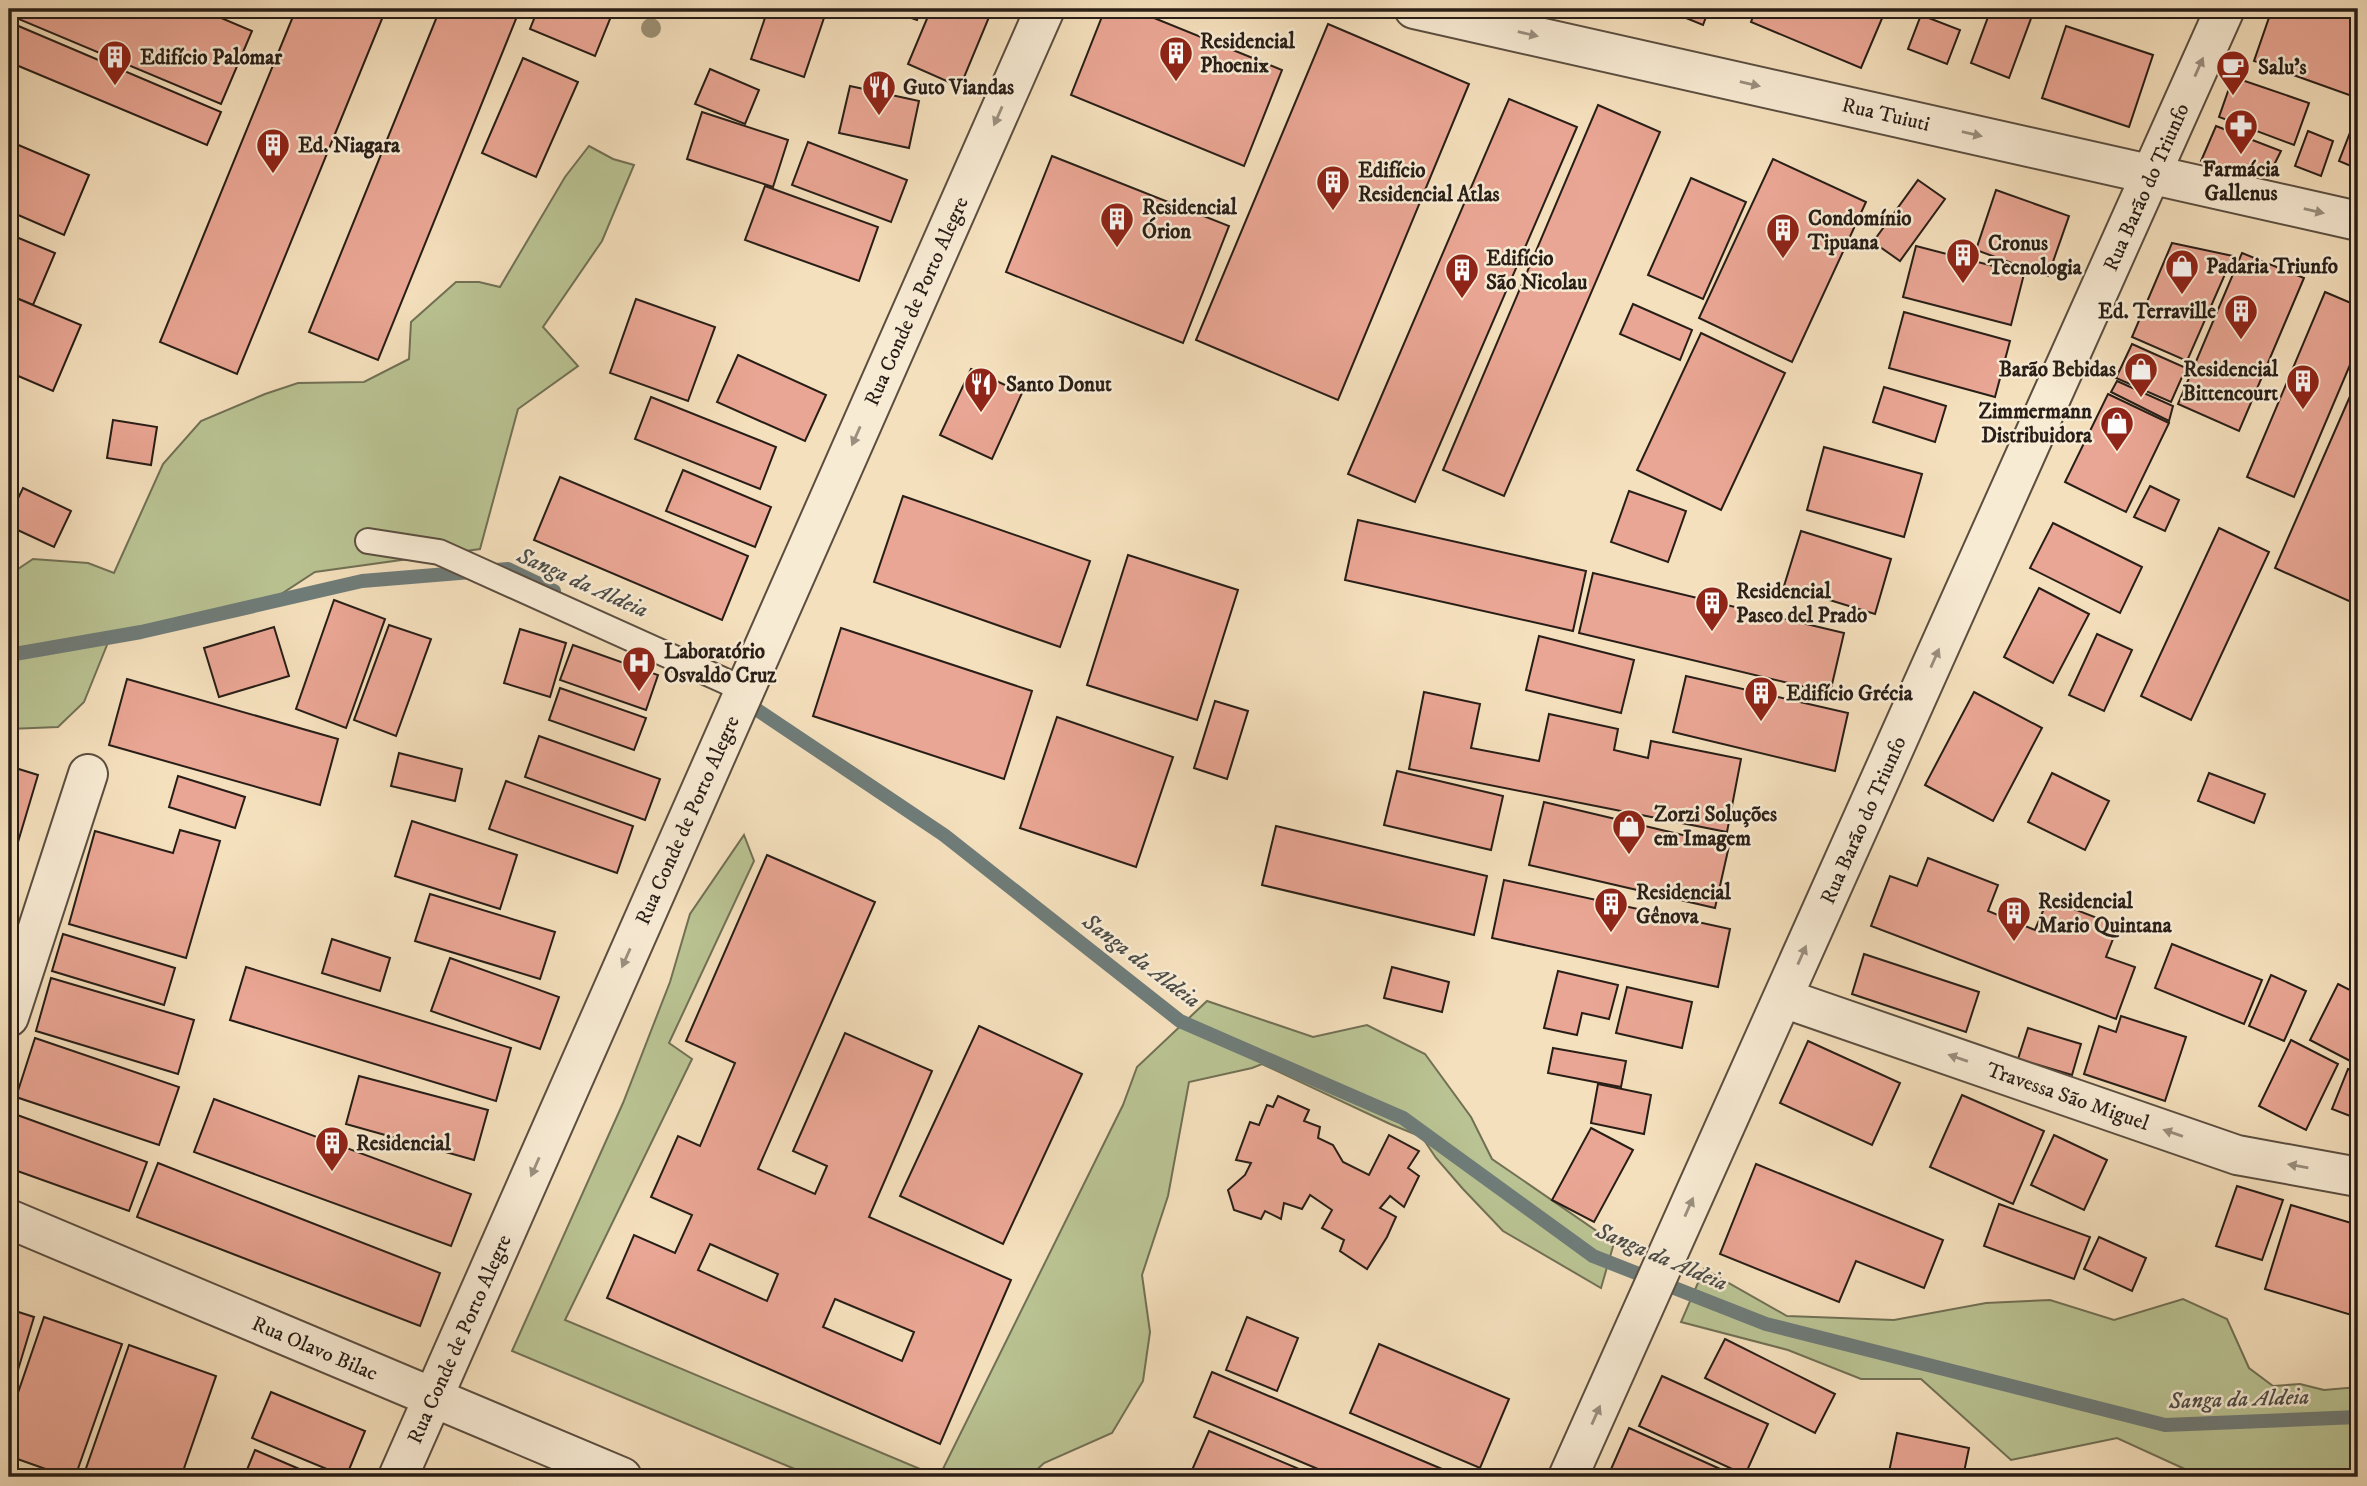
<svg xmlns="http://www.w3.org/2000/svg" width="2367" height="1486" font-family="'IM FELL DW Pica',serif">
<rect width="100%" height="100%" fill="#f5e0bd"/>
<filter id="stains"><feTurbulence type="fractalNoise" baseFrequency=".00286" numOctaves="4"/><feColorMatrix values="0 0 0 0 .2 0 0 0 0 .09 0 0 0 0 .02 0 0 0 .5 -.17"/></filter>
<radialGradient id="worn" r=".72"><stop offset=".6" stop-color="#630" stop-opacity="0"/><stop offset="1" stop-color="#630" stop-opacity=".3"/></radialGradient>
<g fill="#bac393" stroke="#717055" stroke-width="2">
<polygon points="589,146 613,159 634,165 602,241 543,327 578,366 518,409 480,549 315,572 275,598 109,640 84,702 58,727 9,729 9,575 33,559 88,563 114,573 163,464 201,421 265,394 298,383 364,382 409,359 411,322 456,282 479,282 500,287 565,177"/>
<polygon points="744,835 754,861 669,1043 692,1059 565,1320 939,1477 1123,1105 1137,1067 1207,1001 1313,1037 1367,1025 1425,1054 1471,1117 1492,1159 1614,1243 1601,1288 1503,1231 1463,1189 1436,1158 1422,1137 1390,1124 1262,1064 1252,1068 1189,1082 1168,1196 1142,1275 1150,1332 1143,1381 1112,1433 1044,1463 1029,1477 814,1477 512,1351 623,1103 670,982 690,914"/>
<polygon points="1704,1269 1787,1316 1894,1320 1986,1303 2050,1300 2114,1320 2183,1299 2227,1319 2249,1368 2273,1386 2300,1384 2324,1390 2358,1387 2358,1477 2189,1477 2187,1470 2117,1438 2011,1460 1921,1379 1861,1379 1788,1350 1681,1322"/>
</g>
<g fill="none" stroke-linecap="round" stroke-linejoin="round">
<g stroke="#6f7c79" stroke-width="14">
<polyline points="9,655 141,632 362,581 508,569 554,591"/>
<polyline points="744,701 944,835 1180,1021 1403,1118 1593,1256 1766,1324 2165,1425 2358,1417"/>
</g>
</g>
<g fill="#eaa694" stroke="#281e17" stroke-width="2" fill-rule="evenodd">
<polygon points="10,9 200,9 252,31 221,104 9,15"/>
<polygon points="296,9 386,9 237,374 160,342"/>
<polygon points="440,9 520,9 378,360 309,332"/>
<polygon points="538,9 614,9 595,56 530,29"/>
<polygon points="768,9 827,9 804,77 751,59"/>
<polygon points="885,9 921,9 917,20"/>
<polygon points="931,9 992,10 960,87 908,64"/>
<polygon points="1105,9 1132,9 1282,70 1244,166 1071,95"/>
<polygon points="1664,9 1709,9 1703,25"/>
<polygon points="1756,9 1886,9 1861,68 1751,22"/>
<polygon points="1991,9 2022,9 2033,13 2009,78 1971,63"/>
<polygon points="2272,9 2358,9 2358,79 2352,96 2254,61"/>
<polygon points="1921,15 1960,30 1947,64 1908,49"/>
<polygon points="9,22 221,112 207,145 9,62"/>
<polygon points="1328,24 1469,84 1338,400 1196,340"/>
<polygon points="2066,26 2153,55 2129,127 2042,98"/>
<polygon points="523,58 578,82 536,177 482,153"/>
<polygon points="710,69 759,90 745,124 695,104"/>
<polygon points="2233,77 2309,103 2294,145 2219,117"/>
<polygon points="850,86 919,101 909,148 839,133"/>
<polygon points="1509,99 1577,127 1415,502 1348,474"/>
<polygon points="1598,105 1660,132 1504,496 1443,470"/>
<polygon points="702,112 788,140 773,187 687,159"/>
<polygon points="2358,112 2358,169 2339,161"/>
<polygon points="2216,126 2281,151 2264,185 2201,161"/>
<polygon points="2308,131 2333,141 2321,176 2295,166"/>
<polygon points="9,141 89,175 64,235 9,211"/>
<polygon points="808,142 907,180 891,222 792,185"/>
<polygon points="1052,156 1229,226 1183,343 1006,272"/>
<polygon points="1773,159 1866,202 1792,362 1699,318"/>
<polygon points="1691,178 1746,202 1703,299 1648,275"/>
<polygon points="1918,180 1945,199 1900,261 1873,242"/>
<polygon points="765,186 878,227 859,281 745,240"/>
<polygon points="1996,190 2069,216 2048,276 1976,250"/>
<polygon points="9,234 55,253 33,305 9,295"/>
<polygon points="2172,243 2233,256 2187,361 2132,337"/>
<polygon points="1916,246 2024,274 2011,325 1903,297"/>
<polygon points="2242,253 2304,278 2239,431 2178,404"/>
<polygon points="2325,292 2358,306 2358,346 2294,497 2247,477"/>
<polygon points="9,295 81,325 53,391 9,372"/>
<polygon points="636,299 715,327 688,401 610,373"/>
<polygon points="1633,304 1692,330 1680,360 1620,334"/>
<polygon points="1904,312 2010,341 1995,397 1889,368"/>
<polygon points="1701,333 1785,373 1721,510 1637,470"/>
<polygon points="2132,344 2186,368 2171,402 2116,378"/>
<polygon points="738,355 826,395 805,441 717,402"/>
<polygon points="971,369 1022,393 992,459 940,435"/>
<polygon points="2358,378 2358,605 2275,568"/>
<polygon points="2117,381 2173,406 2169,421 2111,392"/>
<polygon points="1884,387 1946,406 1935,442 1873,422"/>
<polygon points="2108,394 2169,423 2126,512 2065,482"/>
<polygon points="651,397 776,447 760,489 635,439"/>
<polygon points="113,420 157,427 151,465 107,458"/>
<polygon points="1824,447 1922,474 1904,537 1807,510"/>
<polygon points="683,470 771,507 755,547 666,511"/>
<polygon points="560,477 748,556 722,620 534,540"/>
<polygon points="2150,486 2179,500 2165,531 2134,517"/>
<polygon points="23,488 71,511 54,547 9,526 9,517"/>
<polygon points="1629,491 1686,511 1668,562 1611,542"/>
<polygon points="903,496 1090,561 1060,647 874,582"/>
<polygon points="1358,520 1586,571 1573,631 1345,580"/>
<polygon points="2053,523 2142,567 2120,613 2030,568"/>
<polygon points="2219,528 2269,552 2191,720 2141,696"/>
<polygon points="1801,531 1891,559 1875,614 1784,586"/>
<polygon points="1128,555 1238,590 1197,720 1087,685"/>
<polygon points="1593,573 1844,633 1830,693 1579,633"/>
<polygon points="2039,588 2089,614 2053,683 2004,657"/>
<polygon points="334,600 385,619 346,728 296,709"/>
<polygon points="389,625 431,639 396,736 354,720"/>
<polygon points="274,627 289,676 219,697 204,648"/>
<polygon points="841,628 1032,691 1004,779 813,716"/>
<polygon points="520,629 566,643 550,697 504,683"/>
<polygon points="2097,634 2132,650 2104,711 2069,695"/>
<polygon points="1539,636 1634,660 1621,713 1526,690"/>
<polygon points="573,645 658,675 646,710 560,680"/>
<polygon points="1686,676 1848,713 1835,771 1673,732"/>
<polygon points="127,679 338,739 320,805 109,745"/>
<polygon points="560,688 646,718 634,750 549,720"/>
<polygon points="1424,692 1480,704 1471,748 1539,761 1549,714 1618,729 1614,750 1648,758 1651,741 1741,759 1727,832 1409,769"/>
<polygon points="1974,692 2042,728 1993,821 1925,785"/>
<polygon points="1215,701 1248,711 1227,779 1194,768"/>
<polygon points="1057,717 1173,757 1136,867 1020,828"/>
<polygon points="539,736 660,779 645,820 525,777"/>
<polygon points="399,753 462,769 455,801 391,786"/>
<polygon points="9,766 38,775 18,842 9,839"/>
<polygon points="1397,771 1503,796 1491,850 1384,825"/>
<polygon points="2052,773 2109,801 2085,850 2028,822"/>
<polygon points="2209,773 2265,794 2254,823 2198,801"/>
<polygon points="178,776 245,797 235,828 169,807"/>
<polygon points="506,781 633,826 617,873 489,829"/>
<polygon points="1544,802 1729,846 1715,908 1529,865"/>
<polygon points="412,821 517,855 500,909 395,876"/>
<polygon points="1276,826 1487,876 1474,935 1262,885"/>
<polygon points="180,830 220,841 186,958 69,924 95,831 173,853"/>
<path d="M767,855L875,902L758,1169L815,1194L827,1166L793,1151L845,1033L932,1071L869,1217L1011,1280L940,1444L607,1298L634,1235L675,1253L692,1215L651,1197L678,1136L700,1146L735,1063L686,1041ZM710,1244L778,1274L767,1301L698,1270ZM835,1299L914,1332L902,1361L823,1327Z"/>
<polygon points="1928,858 1998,885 1988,911 2035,930 2048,899 2118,926 2106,957 2135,967 2116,1019 1871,926 1890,876 1917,886"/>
<polygon points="1504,880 1730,929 1718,987 1492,938"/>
<polygon points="430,894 555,932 540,979 415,941"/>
<polygon points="63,934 175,968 164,1005 52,971"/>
<polygon points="332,939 390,958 380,991 322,973"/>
<polygon points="2172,944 2262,980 2244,1024 2155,988"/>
<polygon points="1864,954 1979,992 1966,1032 1852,994"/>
<polygon points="450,958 559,997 540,1049 431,1011"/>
<polygon points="246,967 511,1048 496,1101 230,1020"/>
<polygon points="1392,967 1449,982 1442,1012 1384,998"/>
<polygon points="1558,971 1618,985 1609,1019 1582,1013 1577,1035 1544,1028"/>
<polygon points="2271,975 2306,991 2284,1041 2249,1026"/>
<polygon points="51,978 194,1020 178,1074 36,1031"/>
<polygon points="2338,984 2358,994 2358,1065 2310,1040"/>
<polygon points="1627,987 1692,1002 1682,1048 1616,1033"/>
<polygon points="2121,1016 2186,1037 2165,1101 2084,1074 2099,1026 2116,1032"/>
<polygon points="979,1026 1082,1074 1003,1244 900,1196"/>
<polygon points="2028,1028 2081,1044 2072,1075 2018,1059"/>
<polygon points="35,1038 179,1087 159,1145 16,1097"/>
<polygon points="2291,1040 2338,1064 2306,1130 2259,1106"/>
<polygon points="1808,1041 1900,1083 1872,1145 1780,1103"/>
<polygon points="1553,1048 1626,1061 1621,1087 1548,1073"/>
<polygon points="2348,1069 2358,1073 2358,1119 2332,1109"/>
<polygon points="359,1076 488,1110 474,1160 346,1124"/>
<polygon points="1598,1084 1651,1095 1644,1134 1591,1123"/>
<polygon points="1962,1095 2044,1131 2013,1204 1930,1167"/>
<polygon points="1278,1096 1309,1110 1304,1121 1320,1127 1318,1138 1333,1145 1343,1162 1369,1175 1389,1135 1419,1151 1408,1168 1419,1176 1404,1207 1390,1196 1380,1208 1396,1217 1387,1237 1367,1269 1340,1251 1344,1240 1322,1228 1332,1210 1310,1195 1302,1209 1284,1203 1281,1219 1265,1211 1261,1219 1234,1210 1228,1190 1245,1175 1251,1163 1236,1160 1250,1122 1259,1125 1267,1105 1273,1107"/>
<polygon points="214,1099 471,1194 451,1246 194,1152"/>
<polygon points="9,1112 147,1162 129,1211 9,1168"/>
<polygon points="1591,1128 1633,1150 1594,1222 1552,1200"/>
<polygon points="2054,1135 2107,1160 2084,1210 2031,1185"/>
<polygon points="158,1163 440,1273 420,1326 137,1217"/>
<polygon points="1756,1164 1943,1240 1924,1288 1856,1261 1839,1302 1720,1254"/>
<polygon points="2237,1186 2283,1200 2262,1260 2216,1246"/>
<polygon points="1999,1204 2090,1237 2074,1279 1984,1246"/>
<polygon points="2291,1205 2358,1225 2358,1317 2265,1289"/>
<polygon points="2099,1237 2146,1258 2132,1291 2084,1269"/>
<polygon points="9,1309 34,1317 11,1393 9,1393"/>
<polygon points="44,1317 122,1344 75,1477 68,1477 9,1456 9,1419"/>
<polygon points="1247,1317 1298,1338 1277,1391 1226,1370"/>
<polygon points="1725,1339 1835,1394 1815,1433 1705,1378"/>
<polygon points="1379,1344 1509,1399 1480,1468 1350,1413"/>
<polygon points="129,1345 216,1376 181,1477 83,1477"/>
<polygon points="1212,1372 1461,1477 1337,1477 1194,1417"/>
<polygon points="1662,1376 1768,1424 1745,1475 1639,1426"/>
<polygon points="271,1392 365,1431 346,1477 252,1438"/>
<polygon points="1629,1428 1738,1477 1608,1476"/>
<polygon points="1209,1431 1318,1477 1189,1477"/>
<polygon points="1897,1433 1969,1448 1963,1477 1888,1477"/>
<polygon points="255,1450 318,1477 244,1477"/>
</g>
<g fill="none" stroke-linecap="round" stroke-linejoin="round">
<g stroke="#5b4e40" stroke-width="28">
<polyline id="service" points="368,541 439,552 745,690"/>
</g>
<g stroke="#5b4e40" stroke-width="42">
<g id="minor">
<polyline points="1414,9 2358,221"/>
<polyline points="1783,998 2237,1155 2358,1177"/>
<polyline points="9,1017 88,774"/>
<polyline points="9,1219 622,1477"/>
<polyline points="398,1477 1045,9"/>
</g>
</g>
<g stroke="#5b4e40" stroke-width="42">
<polyline id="tertiary" points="1568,1477 2225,9"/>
</g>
<use href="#service" stroke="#f8ebd4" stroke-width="24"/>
<use href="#minor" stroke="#f8ebd4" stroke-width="38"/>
<use href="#tertiary" stroke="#f8ebd4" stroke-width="38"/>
</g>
<circle fill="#9c9176" cx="651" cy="28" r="10"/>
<defs><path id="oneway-solid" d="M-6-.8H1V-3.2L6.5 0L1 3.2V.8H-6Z" transform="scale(1.75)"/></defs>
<g fill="#9a8f7f">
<use href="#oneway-solid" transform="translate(1528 34) rotate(13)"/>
<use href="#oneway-solid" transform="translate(2199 67) rotate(-66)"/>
<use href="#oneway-solid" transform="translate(1750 84) rotate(13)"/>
<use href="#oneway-solid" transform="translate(998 116) rotate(114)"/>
<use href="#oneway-solid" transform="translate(1972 134) rotate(13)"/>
<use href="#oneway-solid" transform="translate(2314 211) rotate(13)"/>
<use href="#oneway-solid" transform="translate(856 436) rotate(114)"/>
<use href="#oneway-solid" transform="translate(1935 658) rotate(-66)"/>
<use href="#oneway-solid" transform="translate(1802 955) rotate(-66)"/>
<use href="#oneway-solid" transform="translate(626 958) rotate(114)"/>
<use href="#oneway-solid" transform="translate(1958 1058) rotate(-161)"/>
<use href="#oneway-solid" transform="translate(2173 1133) rotate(-161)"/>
<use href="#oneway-solid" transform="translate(2298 1166) rotate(-170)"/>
<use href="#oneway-solid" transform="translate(535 1167) rotate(114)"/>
<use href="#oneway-solid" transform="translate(1689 1207) rotate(-66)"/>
<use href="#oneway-solid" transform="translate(1596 1415) rotate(-66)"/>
</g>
<defs>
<g id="building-pin" transform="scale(1.75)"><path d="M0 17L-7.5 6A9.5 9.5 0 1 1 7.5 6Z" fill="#8f2418" stroke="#f8ebd4"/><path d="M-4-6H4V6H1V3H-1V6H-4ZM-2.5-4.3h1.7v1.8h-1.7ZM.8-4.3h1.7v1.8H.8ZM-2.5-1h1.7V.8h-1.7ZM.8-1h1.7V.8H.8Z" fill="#fff"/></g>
<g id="cafe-pin" transform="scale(1.75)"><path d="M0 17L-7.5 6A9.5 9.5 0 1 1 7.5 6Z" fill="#8f2418" stroke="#f8ebd4"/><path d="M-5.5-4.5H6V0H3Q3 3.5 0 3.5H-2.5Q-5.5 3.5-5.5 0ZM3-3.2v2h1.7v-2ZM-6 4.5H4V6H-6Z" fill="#fff"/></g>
<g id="restaurant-pin" transform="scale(1.75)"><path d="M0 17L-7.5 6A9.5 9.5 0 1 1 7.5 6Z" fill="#8f2418" stroke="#f8ebd4"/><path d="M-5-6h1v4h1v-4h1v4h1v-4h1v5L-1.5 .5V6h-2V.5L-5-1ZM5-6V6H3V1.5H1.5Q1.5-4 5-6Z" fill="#fff"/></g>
<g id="pharmacy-pin" transform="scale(1.75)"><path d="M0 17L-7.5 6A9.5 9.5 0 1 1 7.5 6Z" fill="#8f2418" stroke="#f8ebd4"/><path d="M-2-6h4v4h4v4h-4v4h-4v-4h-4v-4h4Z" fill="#fff"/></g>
<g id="shop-pin" transform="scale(1.75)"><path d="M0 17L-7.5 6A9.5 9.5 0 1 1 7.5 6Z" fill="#8f2418" stroke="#f8ebd4"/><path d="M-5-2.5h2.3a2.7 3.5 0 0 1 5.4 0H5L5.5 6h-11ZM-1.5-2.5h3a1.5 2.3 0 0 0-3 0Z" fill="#fff"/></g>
<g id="hospital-pin" transform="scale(1.75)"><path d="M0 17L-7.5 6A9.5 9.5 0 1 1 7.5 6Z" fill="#8f2418" stroke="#f8ebd4"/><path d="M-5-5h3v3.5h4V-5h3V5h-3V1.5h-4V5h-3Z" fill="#fff"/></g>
</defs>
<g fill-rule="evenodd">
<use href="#building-pin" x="1176" y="53"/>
<use href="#building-pin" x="115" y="57"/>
<use href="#cafe-pin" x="2233" y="67"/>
<use href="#restaurant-pin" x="879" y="87"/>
<use href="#pharmacy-pin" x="2241" y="126"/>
<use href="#building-pin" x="273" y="145"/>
<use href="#building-pin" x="1333" y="182"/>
<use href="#building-pin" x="1117" y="219"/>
<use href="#building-pin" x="1783" y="230"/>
<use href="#building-pin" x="1963" y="255"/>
<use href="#shop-pin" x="2182" y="266"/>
<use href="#building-pin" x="1462" y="270"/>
<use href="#building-pin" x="2241" y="311"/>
<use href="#shop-pin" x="2141" y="369"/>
<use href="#building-pin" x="2303" y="381"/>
<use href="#restaurant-pin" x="981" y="384"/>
<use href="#shop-pin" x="2117" y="423"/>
<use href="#building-pin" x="1712" y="603"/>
<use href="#hospital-pin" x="639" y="663"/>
<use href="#building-pin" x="1761" y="693"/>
<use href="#shop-pin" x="1629" y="826"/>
<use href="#building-pin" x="1611" y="904"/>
<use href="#building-pin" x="2014" y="913"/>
<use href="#building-pin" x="332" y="1143"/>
</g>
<g text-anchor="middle" stroke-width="5" stroke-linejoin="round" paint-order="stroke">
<g font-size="21" font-weight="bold" fill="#281e17" stroke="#f8ebd4" text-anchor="start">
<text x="1200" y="48">Residencial<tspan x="1200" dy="24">Phoenix</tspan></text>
<text x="140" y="64">Edifício Palomar</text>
<text x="2258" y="74">Salu's</text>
<text x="903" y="94">Guto Viandas</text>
<text x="298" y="152">Ed. Niagara</text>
<text x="2241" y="176" text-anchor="middle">Farmácia<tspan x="2241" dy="24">Gallenus</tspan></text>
<text x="1358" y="177">Edifício<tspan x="1358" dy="24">Residencial Atlas</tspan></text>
<text x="1142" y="214">Residencial<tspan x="1142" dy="24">Órion</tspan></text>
<text x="1808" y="225">Condomínio<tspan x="1808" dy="24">Tipuana</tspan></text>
<text x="1988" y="250">Cronus<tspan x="1988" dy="24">Tecnologia</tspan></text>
<text x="1486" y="265">Edifício<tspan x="1486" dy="24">São Nicolau</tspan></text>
<text x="2206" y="273">Padaria Triunfo</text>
<text x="2216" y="318" text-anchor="end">Ed. Terraville</text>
<text x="2116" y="376" text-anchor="end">Barão Bebidas</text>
<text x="2278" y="376" text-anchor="end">Residencial<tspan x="2278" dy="24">Bittencourt</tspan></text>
<text x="1006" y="391">Santo Donut</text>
<text x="2092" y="418" text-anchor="end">Zimmermann<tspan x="2092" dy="24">Distribuidora</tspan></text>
<text x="1736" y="598">Residencial<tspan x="1736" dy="24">Paseo del Prado</tspan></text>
<text x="664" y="658">Laboratório<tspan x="664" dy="24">Osvaldo Cruz</tspan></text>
<text x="1786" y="700">Edifício Grécia</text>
<text x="1654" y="821">Zorzi Soluções<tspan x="1654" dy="24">em Imagem</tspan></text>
<text x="1636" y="899">Residencial<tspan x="1636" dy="24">Gênova</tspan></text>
<text x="2038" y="908">Residencial<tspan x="2038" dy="24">Mario Quintana</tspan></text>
<text x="356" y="1150">Residencial</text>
</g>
<g font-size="21" fill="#281e17" stroke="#f8ebd4">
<text transform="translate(1886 114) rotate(13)" y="7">Rua Tuiuti</text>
<text transform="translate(2146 187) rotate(-66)" y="7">Rua Barão do Triunfo</text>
<text transform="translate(916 301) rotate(-66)" y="7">Rua Conde de Porto Alegre</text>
<text transform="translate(687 820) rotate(-66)" y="7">Rua Conde de Porto Alegre</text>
<text transform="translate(1863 820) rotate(-66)" y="7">Rua Barão do Triunfo</text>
<text transform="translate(2068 1096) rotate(19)" y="7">Travessa São Miguel</text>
<text transform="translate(459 1339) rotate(-66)" y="7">Rua Conde de Porto Alegre</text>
<text transform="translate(315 1348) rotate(23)" y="7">Rua Olavo Bilac</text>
</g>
<g font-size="23" font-style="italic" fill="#4c4d48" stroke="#f8ebd4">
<text transform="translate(583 582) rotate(24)" y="8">Sanga da Aldeia</text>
<text transform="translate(1142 960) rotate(37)" y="8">Sanga da Aldeia</text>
<text transform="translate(1662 1256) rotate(23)" y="8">Sanga da Aldeia</text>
<text transform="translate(2239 1398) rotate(-2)" y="8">Sanga da Aldeia</text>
</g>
</g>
<rect width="2367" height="1486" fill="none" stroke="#f5e0bd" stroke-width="35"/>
<rect x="10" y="10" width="2346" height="1465" fill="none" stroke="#281e17" stroke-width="3.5"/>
<rect x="18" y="18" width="2332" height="1451" fill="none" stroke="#281e17" stroke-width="2"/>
<rect width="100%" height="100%" filter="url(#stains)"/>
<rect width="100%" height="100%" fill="url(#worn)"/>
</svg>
